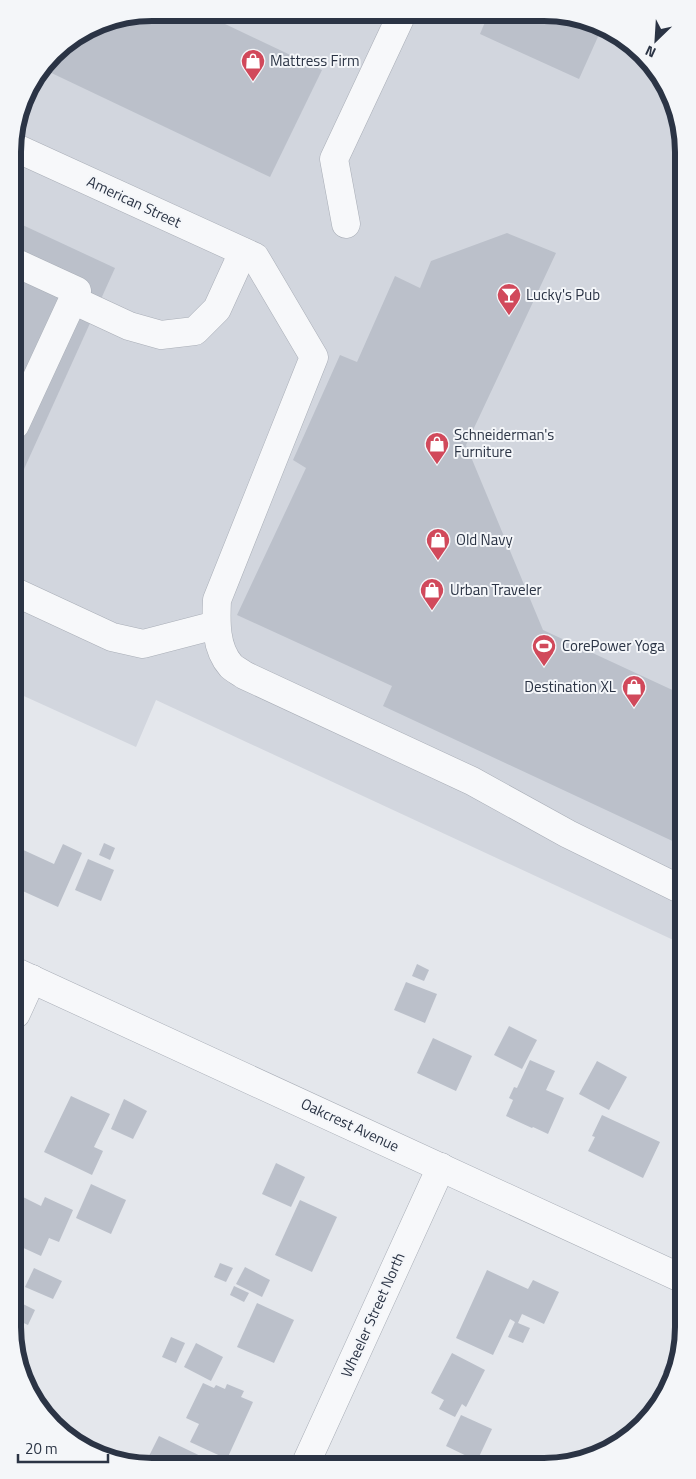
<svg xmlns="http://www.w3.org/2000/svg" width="696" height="1479" font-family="'Titillium Web',sans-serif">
<rect width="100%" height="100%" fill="#e4e7ec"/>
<polygon fill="#d2d6de" points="152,13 571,15 636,47 679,116 682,944 156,700 136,747 15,692 14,134 27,90 60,47 99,23"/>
<g fill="#bbc0ca">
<polygon points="152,12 202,13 322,70 270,177 43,69 60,47 99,23"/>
<polygon points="488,15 571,15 601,30 579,79 480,34"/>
<polygon points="14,221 115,268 15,489"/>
<polygon points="507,233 556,253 466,445 543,630 681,694 681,845 383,706 392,686 237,615 306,468 293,460 340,355 357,362 395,276 420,288 431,261"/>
<polygon points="104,843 115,848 110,860 99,855"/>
<polygon points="63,844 82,853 58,907 16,888 16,854 19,848 54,864"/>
<polygon points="88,859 114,870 101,901 75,890"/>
<polygon points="417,964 429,970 424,981 412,976"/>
<polygon points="406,982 437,994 425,1023 394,1010"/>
<polygon points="509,1026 537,1040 522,1069 494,1055"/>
<polygon points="433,1038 472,1056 456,1091 417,1073"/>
<polygon points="530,1060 555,1071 546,1090 564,1098 548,1134 533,1127 532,1128 506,1116 513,1100 509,1098 514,1087 517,1088"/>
<polygon points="597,1061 627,1077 609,1110 579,1094"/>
<polygon points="71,1096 110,1114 94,1147 103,1151 92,1175 44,1152"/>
<polygon points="124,1099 147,1111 133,1139 111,1129"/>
<polygon points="602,1115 660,1142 643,1178 588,1151 595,1137 592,1136"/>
<polygon points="682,1141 683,1170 672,1165"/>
<polygon points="276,1163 305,1177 291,1207 262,1194"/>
<polygon points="91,1184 126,1200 111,1234 76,1218"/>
<polygon points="21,1196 41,1206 45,1197 73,1210 59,1242 49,1238 41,1256 17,1245 17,1204"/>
<polygon points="300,1200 337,1217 312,1272 275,1255"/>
<polygon points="220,1263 233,1268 226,1282 214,1277"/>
<polygon points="245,1267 270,1280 262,1297 236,1284"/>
<polygon points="34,1268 62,1281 53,1299 25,1287"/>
<polygon points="487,1270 528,1289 533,1280 559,1292 544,1324 522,1314 518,1323 530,1328 523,1343 508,1337 515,1322 510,1319 493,1355 456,1338"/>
<polygon points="234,1286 249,1293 244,1302 230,1295"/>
<polygon points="17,1296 22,1299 21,1303 35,1310 28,1325 17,1320"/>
<polygon points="257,1303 294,1320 274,1363 237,1347"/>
<polygon points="171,1337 185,1343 176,1363 162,1357"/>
<polygon points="196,1343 223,1357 211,1381 184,1367"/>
<polygon points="675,1345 679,1347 669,1374 663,1372"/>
<polygon points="452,1353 485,1370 466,1407 462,1404 455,1417 439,1409 444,1400 431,1393"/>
<polygon points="203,1383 214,1388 216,1385 225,1389 227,1384 244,1391 241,1397 253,1402 227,1459 190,1442 199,1424 186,1418"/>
<polygon points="461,1415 492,1429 477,1461 446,1446"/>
<polygon points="159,1436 213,1462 212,1463 145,1464"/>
</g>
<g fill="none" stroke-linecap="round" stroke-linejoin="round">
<g stroke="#a9aeb7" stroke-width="29">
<g id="minor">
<path d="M14,147L255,257L314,357L217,600C216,621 215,648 231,666C234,669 240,672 244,675L472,781L568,834L682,890"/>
<polyline points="346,224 334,159 402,14"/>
<polyline points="14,262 77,291 15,425"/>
<polyline points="73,300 129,326 161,335 195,331 217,309 243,252"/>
<polyline points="15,592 112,637 143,644 216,625"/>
<polyline points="16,972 683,1279"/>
<polyline points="16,1014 32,979"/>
<polyline points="306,1463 441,1167"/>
</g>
</g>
<use href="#minor" stroke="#f7f8fa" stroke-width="28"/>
</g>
<defs>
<g id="shop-pin" transform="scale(1.25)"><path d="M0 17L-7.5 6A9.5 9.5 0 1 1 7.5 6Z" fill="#d1495b" stroke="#f4f6f9"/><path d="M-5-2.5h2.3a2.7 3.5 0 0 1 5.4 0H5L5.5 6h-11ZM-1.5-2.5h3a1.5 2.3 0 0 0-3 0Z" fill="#fff"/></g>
<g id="bar-pin" transform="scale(1.25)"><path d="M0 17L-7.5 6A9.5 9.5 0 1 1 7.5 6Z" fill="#d1495b" stroke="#f4f6f9"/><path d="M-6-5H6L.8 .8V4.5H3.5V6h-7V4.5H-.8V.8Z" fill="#fff"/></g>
<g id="stadium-pin" transform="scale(1.25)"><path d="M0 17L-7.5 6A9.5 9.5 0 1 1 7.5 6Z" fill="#d1495b" stroke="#f4f6f9"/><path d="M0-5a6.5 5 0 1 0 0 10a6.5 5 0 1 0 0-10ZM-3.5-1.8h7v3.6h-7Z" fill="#fff"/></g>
</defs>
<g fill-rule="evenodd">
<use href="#shop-pin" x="253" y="61"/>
<use href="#bar-pin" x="509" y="295"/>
<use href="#shop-pin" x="437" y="444"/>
<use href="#shop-pin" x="438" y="540"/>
<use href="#shop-pin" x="432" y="590"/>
<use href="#stadium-pin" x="544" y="646"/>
<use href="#shop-pin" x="634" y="687"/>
</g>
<g text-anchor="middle" stroke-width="4" stroke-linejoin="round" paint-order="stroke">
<g font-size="15" fill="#2b3445" stroke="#f4f6f9" text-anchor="start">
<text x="270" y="66">Mattress Firm</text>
<text x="526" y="300">Lucky's Pub</text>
<text x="454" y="440">Schneiderman's<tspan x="454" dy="17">Furniture</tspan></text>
<text x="456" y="545">Old Navy</text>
<text x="450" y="595">Urban Traveler</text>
<text x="562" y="651">CorePower Yoga</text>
<text x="616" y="692" text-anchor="end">Destination XL</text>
</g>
<g font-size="15" fill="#2b3445" stroke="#f4f6f9">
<text transform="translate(134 202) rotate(25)" y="5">American Street</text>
<text transform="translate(350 1125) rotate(25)" y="5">Oakcrest Avenue</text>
<text transform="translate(373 1315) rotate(-66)" y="5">Wheeler Street North</text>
</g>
</g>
<path d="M0 0H696V1479H0ZM152 21H544A131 131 0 0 1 675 152V1327A131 131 0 0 1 544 1458H152A131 131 0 0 1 21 1327V152A131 131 0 0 1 152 21Z" fill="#f4f6f9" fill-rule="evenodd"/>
<path fill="none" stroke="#2b3445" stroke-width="6" d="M152 21H544A131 131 0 0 1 675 152V1327A131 131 0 0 1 544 1458H152A131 131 0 0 1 21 1327V152A131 131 0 0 1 152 21Z"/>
<g transform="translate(656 40) rotate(205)" stroke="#f4f6f9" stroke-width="4" paint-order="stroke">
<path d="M0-4L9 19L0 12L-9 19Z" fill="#2b3445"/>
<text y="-8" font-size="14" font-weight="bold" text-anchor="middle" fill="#2b3445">N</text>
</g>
<path d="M18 1454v8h90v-8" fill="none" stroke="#2b3445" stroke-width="2.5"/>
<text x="25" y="1454" font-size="15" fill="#2b3445" stroke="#f4f6f9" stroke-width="4" paint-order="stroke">20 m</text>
</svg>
